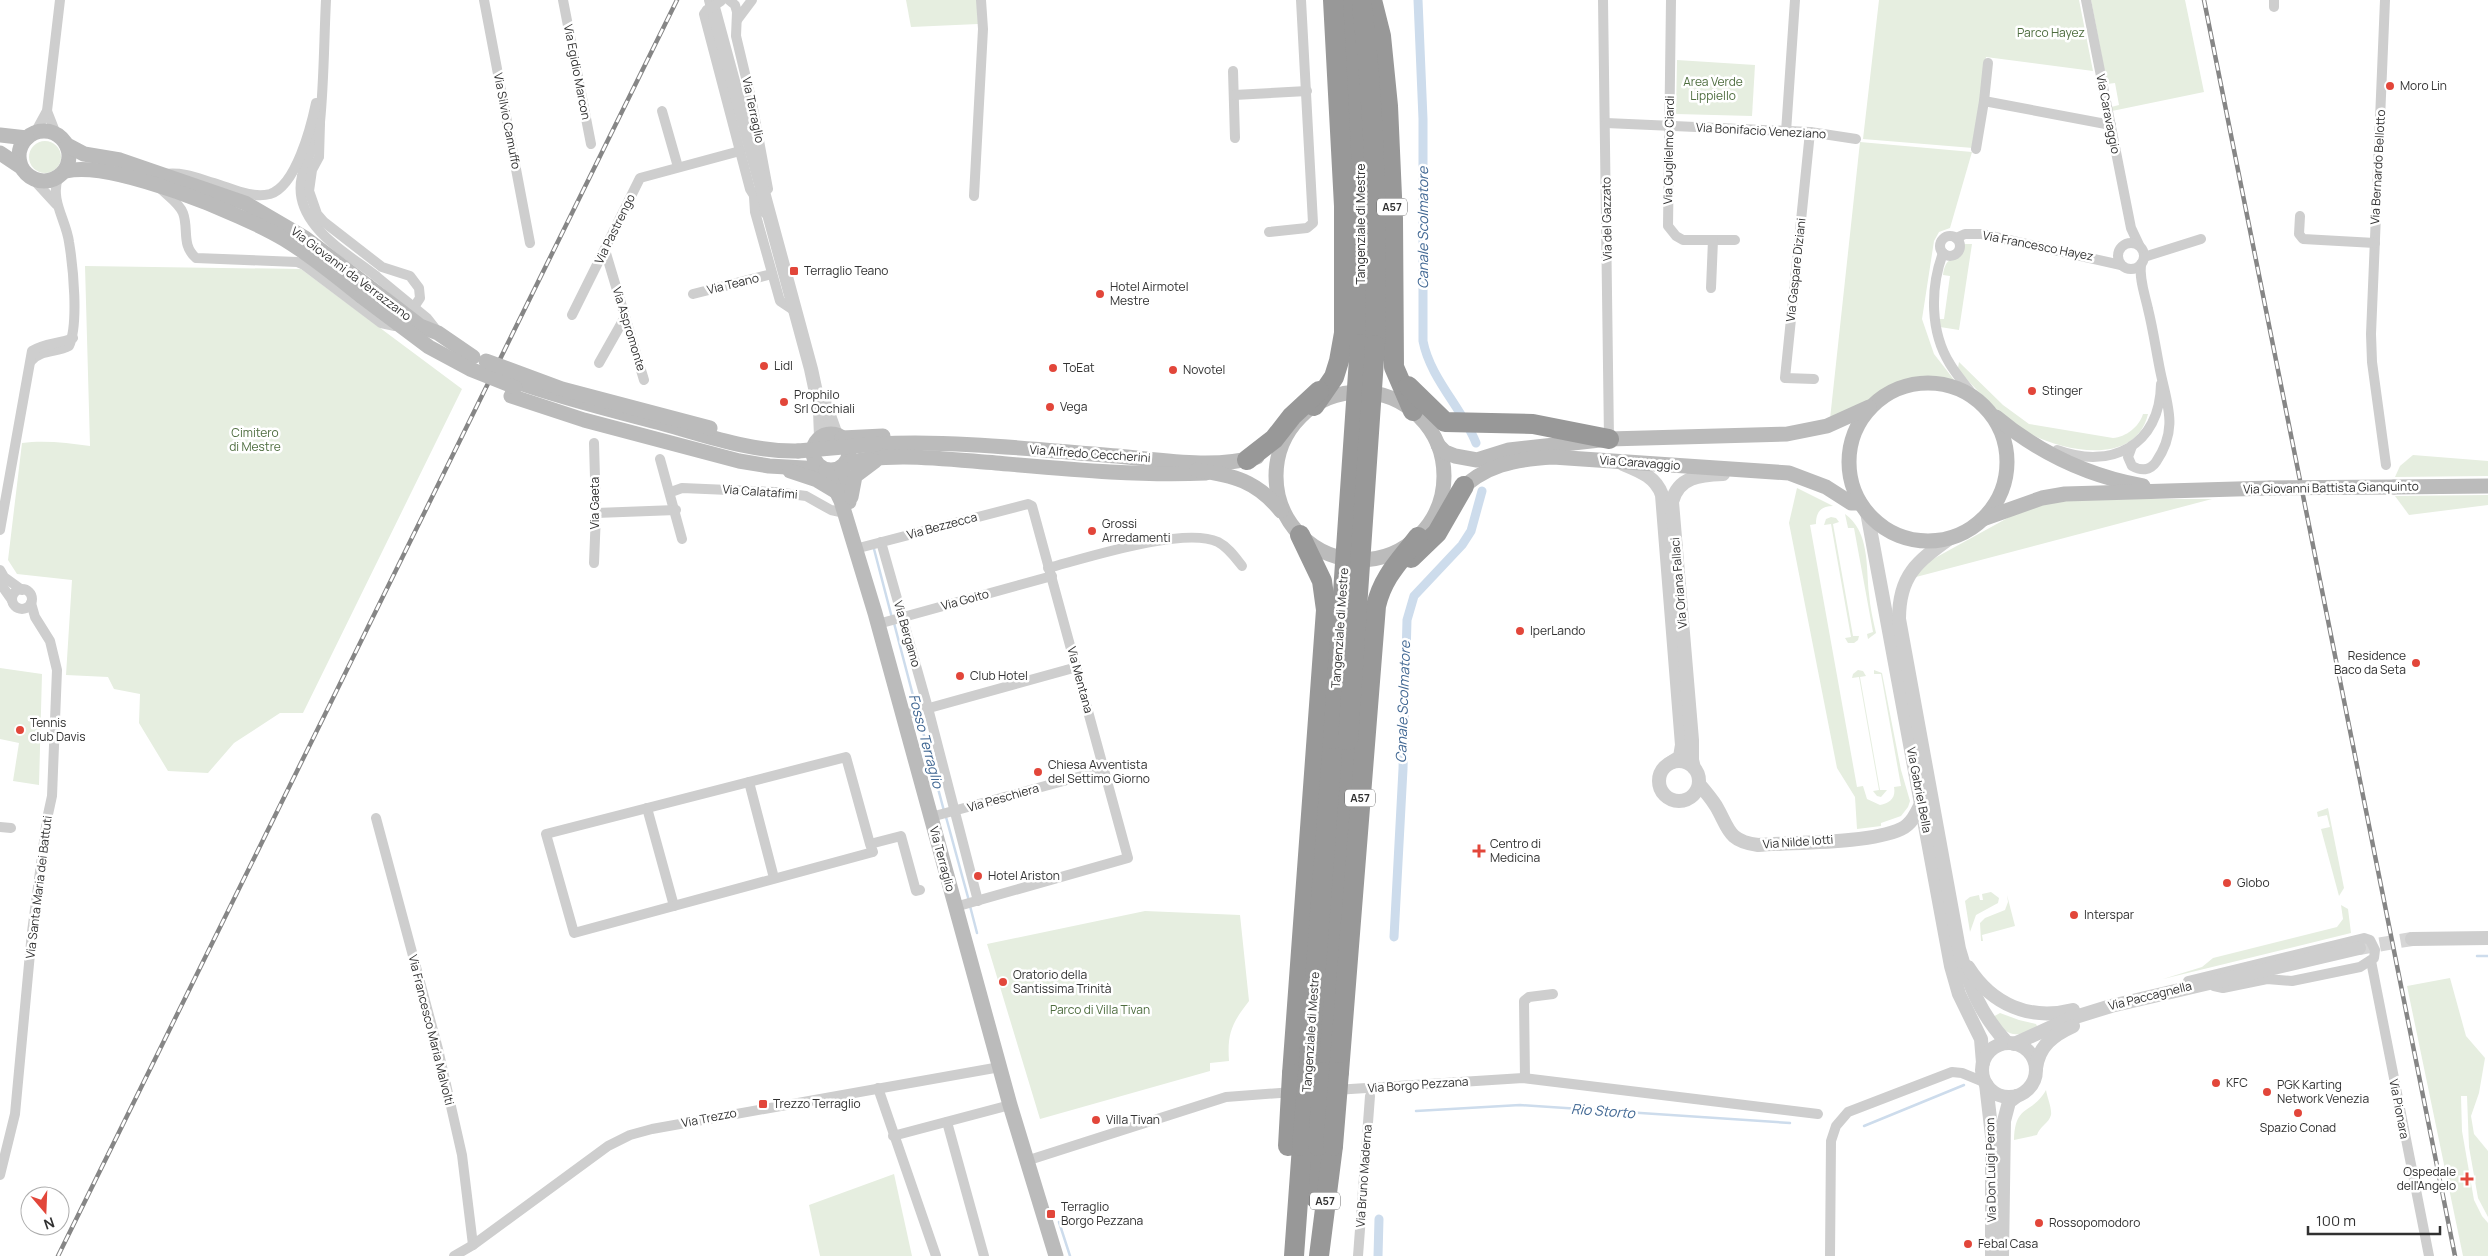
<svg xmlns="http://www.w3.org/2000/svg" width="2488" height="1256" font-family="Manrope,sans-serif">
<rect width="100%" height="100%" fill="#fff"/>
<g fill="#e6eee0">
<polygon points="906,0 977,0 978,24 911,27"/>
<polygon points="1879,0 2079,0 2093,71 1986,57 1973,148 1863,139"/>
<polygon points="2091,0 2185,0 2204,92 2112,111 2111,107 2119,105 2115,83 2107,84"/>
<polygon points="1677,60 1755,65 1752,116 1676,114"/>
<circle cx="45" cy="157" r="16"/>
<polygon points="1860,142 1972,152 1950,228 1939,232 1934,241 1922,319 1934,354 1955,381 1927,377 1909,379 1830,419"/>
<path d="M1964,244H1972L1959,330L1940,327V319H1944L1950,276L1943,275C1945,261 1949,260 1960,254Z"/>
<path d="M85,266L301,269L462,389L303,713H280L234,743L208,773L168,771L139,723L140,694L114,689L108,677L66,675L72,580L17,574L8,560L22,443C44,440 68,443 90,446Z"/>
<path d="M1959,362L2003,405L2029,424L2113,438C2126,437 2139,427 2143,414H2148C2135,470 2054,450 2020,428C1998,414 1979,392 1961,373L1958,368Z"/>
<polygon points="2413,455 2488,461 2488,476 2395,477 2400,466"/>
<path d="M1797,488L1833,506C1821,506 1816,512 1816,524L1810,525L1857,787L1863,786L1867,799L1880,805C1890,803 1896,798 1894,787L1901,786L1881,674H1874V670L1882,673L1901,770L1910,801L1908,807L1901,816L1881,823V826L1857,829L1855,797L1837,768L1789,523Z"/>
<polygon points="2488,495 2488,505 2409,515 2395,496"/>
<polygon points="2068,499 2212,499 1916,577 1924,564 2013,515 2039,504"/>
<path d="M1845,514C1870,532 1866,567 1869,594C1870,607 1873,620 1876,633L1868,639L1867,634L1873,632L1854,528H1848Z"/>
<polygon points="1831,517 1836,518 1839,522 1833,524 1853,636 1859,636 1858,640 1854,643 1848,643 1845,638 1851,637 1831,524 1824,525 1826,519"/>
<polygon points="0,668 42,674 39,785 13,781 19,743 0,739"/>
<polygon points="1858,670 1863,671 1866,676 1860,677 1880,790 1887,790 1881,797 1877,796 1873,791 1879,790 1859,677 1852,678 1853,674"/>
<polygon points="2328,808 2344,888 2339,896 2321,829 2330,827 2327,815 2318,817 2317,812"/>
<polygon points="1991,892 1999,898 1998,903 1976,915 1970,932 1965,901 1970,897 1979,895 1980,900 1983,900 1982,894"/>
<polygon points="2007,895 2015,926 1982,935 1983,941 1981,941 1980,923 1985,918 2005,910 2008,902"/>
<polygon points="2341,905 2348,909 2351,933 2163,979 2202,967 2213,958 2337,927 2343,919"/>
<path d="M1145,911L1240,915L1249,1001C1232,1023 1227,1033 1229,1061L1210,1063V1071L1040,1119L987,944Z"/>
<polygon points="2450,978 2466,1036 2485,1058 2479,1093 2471,1116 2474,1134 2488,1151 2488,1217 2478,1198 2469,1147 2467,1096 2461,1096 2462,1131 2474,1200 2482,1216 2488,1223 2488,1256 2463,1256 2407,986"/>
<path d="M2000,1013L2019,1020L2036,1024L2038,1028C2012,1038 2011,1037 1991,1018Z"/>
<path d="M2046,1090C2047,1097 2052,1108 2051,1115C2049,1123 2039,1127 2037,1135L2014,1140C2015,1103 2031,1116 2046,1090Z"/>
<polygon points="894,1174 912,1256 820,1256 809,1205"/>
</g>
<g fill="none" stroke-linecap="round" stroke-linejoin="round">
<g stroke="#cddcec" stroke-width="2.5">
<polyline points="874,549 892,618"/>
<polyline points="894,623 916,707"/>
<polyline points="918,713 944,811"/>
<polyline points="946,817 969,901"/>
<polyline points="970,906 977,933"/>
<polyline points="2477,956 2488,956"/>
<polyline points="1416,1111 1520,1105 1790,1123"/>
<polyline points="1864,1126 1964,1085"/>
<polyline points="1059,1222 1070,1256"/>
</g>
<g stroke="#cddcec" stroke-width="9">
<path d="M1418,0L1423,119V341C1430,378 1462,408 1476,443"/>
<polyline points="1394,937 1403,769 1407,620 1414,596 1462,545 1471,531 1482,491"/>
<polyline points="1378,1256 1379,1219"/>
</g>
<polyline stroke="#d6d6d6" stroke-width="14" stroke-dasharray="14 7" stroke-linecap="butt" points="2359,948 2412,939"/>
<g stroke="#cecece" stroke-width="10">
<path d="M326,0C324,40 324,82 320,122C318,141 306,157 302,176C291,223 344,251 376,276"/>
<polyline points="484,0 530,243"/>
<polyline points="563,0 591,144"/>
<polyline points="729,0 735,5 737,12 736,36 752,103 768,189"/>
<polyline points="1603,0 1609,439"/>
<polyline points="1671,0 1668,226 1676,236 1683,240 1735,240"/>
<polyline points="2086,0 2131,228 2139,245"/>
<polyline points="2274,0 2274,7"/>
<polyline points="2385,0 2371,334 2372,362 2386,465"/>
<polyline points="707,10 704,14 705,18 750,189 765,213"/>
<polyline points="737,20 752,0"/>
<polyline points="1233,71 1235,138"/>
<polyline points="1234,95 1307,91"/>
<polyline points="1984,101 1988,63"/>
<polyline points="47,111 56,134"/>
<polyline points="662,111 678,167"/>
<polyline points="320,123 319,157 312,170 309,191 317,214 324,222 382,267 410,276 419,288 420,298 410,313"/>
<polyline points="1606,123 1810,132 1856,139"/>
<polyline points="1786,132 1795,0"/>
<polyline points="1810,132 1785,378 1814,379"/>
<polyline points="35,133 47,111 60,0"/>
<polyline points="1976,149 1984,101 2111,125"/>
<path d="M165,174C184,172 197,178 214,183C231,188 252,199 270,194C296,186 311,127 316,103"/>
<polyline points="34,180 56,204"/>
<path d="M161,189C168,196 179,203 183,213C189,229 181,245 196,258L297,262L304,265L381,323L395,326L401,324"/>
<polyline points="974,196 983,29 981,0"/>
<polyline points="754,197 755,212 780,301 795,311"/>
<polyline points="2300,216 2299,234 2303,239 2375,243"/>
<polyline points="1269,232 1307,228 1313,223 1301,0"/>
<circle cx="1950" cy="246" r="10"/>
<polyline points="1956,238 1965,234 1982,234 2121,265"/>
<circle cx="2131" cy="256" r="13"/>
<polyline points="605,250 644,380"/>
<path d="M1943,253C1930,288 1930,332 1950,364C1957,376 1967,386 1975,398"/>
<polyline points="2144,257 2201,239"/>
<polyline points="1711,288 1713,240"/>
<polyline points="693,294 772,274"/>
<polyline points="572,315 640,178 740,151"/>
<path d="M31,361C41,349 57,353 69,346C79,324 73,266 69,242C66,220 50,200 58,178"/>
<polyline points="599,363 625,317"/>
<path d="M2132,446L2128,457L2132,466C2141,471 2150,471 2156,462C2179,428 2167,405 2160,370C2156,350 2153,329 2148,309C2145,295 2139,279 2141,264"/>
<path d="M2057,450C2111,470 2160,446 2161,384"/>
<polyline points="660,459 682,539"/>
<polyline points="671,492 682,488 775,492 806,496 831,510 845,513"/>
<polyline points="596,513 676,510"/>
<path d="M0,530L32,351C44,343 59,344 73,338"/>
<polyline points="881,542 928,708 978,901"/>
<polyline points="855,549 1028,504 1032,506 1128,858 955,907"/>
<polyline points="594,563 596,513 594,443"/>
<path d="M1048,568C1086,558 1184,526 1218,542C1228,547 1235,557 1242,566"/>
<polyline points="0,570 4,577 22,590"/>
<polyline points="0,583 12,600"/>
<circle cx="22" cy="599" r="10"/>
<polyline points="878,624 1052,576"/>
<polyline points="904,715 1077,667"/>
<polyline points="749,782 774,878"/>
<polyline points="647,808 674,906"/>
<polyline points="931,817 1104,770"/>
<polyline points="376,818 438,1049 462,1155 473,1245"/>
<polyline points="0,827 11,828"/>
<polyline points="870,844 873,852 574,933 546,834 846,757 870,844 901,836 916,891 920,890"/>
<polyline points="2371,961 2429,1256"/>
<polyline points="2188,981 2364,938 2370,940 2375,950 2374,958 2360,967 2292,981 2267,979 2223,988 2214,986"/>
<polyline points="1525,1078 1524,1001 1529,997 1553,994"/>
<polyline points="878,1088 936,1256"/>
<polyline points="1335,1090 1523,1078 1818,1114"/>
<polyline points="947,1122 984,1256"/>
<polyline points="893,1136 1010,1105"/>
<polyline points="1026,1161 1226,1097 1293,1092"/>
<polyline points="0,1175 15,1114 32,932 47,819 52,796 57,670 50,641 35,617 31,603"/>
<polyline points="454,1256 473,1245 608,1146 630,1135 652,1129 1000,1067"/>
<polyline points="1358,1256 1370,1096"/>
<polyline points="1830,1256 1831,1141 1836,1126 1848,1112 1952,1072 1962,1073 1984,1082"/>
</g>
<g stroke="#cecece" stroke-width="14">
<polyline points="711,0 811,369 820,411 821,437"/>
<polyline points="825,404 836,435"/>
<path d="M1623,464C1640,471 1656,477 1662,495L1682,745L1680,757L1672,762"/>
<polyline points="1867,512 1951,966 1959,994 1981,1039 1983,1063"/>
<path d="M1950,538C1917,562 1899,575 1899,619L1959,949C1970,988 1980,1013 2007,1043"/>
<circle cx="1679" cy="781" r="20"/>
<path d="M1694,768L1692,760V740L1672,502C1678,476 1701,475 1723,474"/>
<path d="M1699,784C1705,791 1711,798 1716,806C1729,828 1727,841 1758,845C1796,842 1868,844 1901,829C1912,824 1917,812 1922,802"/>
<polyline points="2412,939 2488,938"/>
<path d="M1968,967C1992,1005 2030,1021 2073,1010"/>
<circle cx="2009" cy="1070" r="27"/>
<polyline points="2014,1044 2069,1019 2111,1006 2359,948"/>
<path d="M2036,1068C2039,1046 2053,1035 2073,1026"/>
<polyline points="1986,1084 1992,1136 1992,1256"/>
<polyline points="2002,1256 2004,1121 2009,1102 2017,1096"/>
</g>
<g stroke="#bbb" stroke-width="15">
<circle cx="44" cy="156" r="25"/>
<polyline points="0,135 27,138"/>
<polyline points="67,145 84,154 120,160 245,203 305,238 368,286"/>
<polyline points="0,153 21,167"/>
<path d="M66,171C112,160 242,214 284,239C312,256 336,276 361,296"/>
<path d="M517,382C565,399 615,411 664,424C708,436 752,452 798,451"/>
<circle cx="1928" cy="462" r="79"/>
<circle cx="1360" cy="476" r="84"/>
<polyline points="511,396 584,420 739,461 769,466 822,469"/>
<path d="M1996,417C2039,453 2088,476 2143,486"/>
<circle cx="831" cy="452" r="18"/>
<polyline points="842,438 883,436"/>
<path d="M877,444C957,440 1038,450 1117,456C1162,460 1213,469 1257,457"/>
<polyline points="1438,445 1445,452 1455,456 1477,460 1509,450 1609,439 1787,434 1827,426 1869,407"/>
<path d="M844,465C882,450 954,460 996,463C1066,469 1136,476 1206,473"/>
<polyline points="842,467 849,502"/>
<polyline points="826,470 841,501 875,613 1010,1105 1056,1256"/>
<path d="M1197,470C1233,475 1257,481 1281,511"/>
<polyline points="790,471 817,480 837,492"/>
<polyline points="2394,487 2488,486"/>
<path d="M1457,493C1484,465 1515,459 1553,457L1789,473L1826,487L1851,503H1860"/>
<polyline points="851,497 855,476 875,461"/>
<polyline points="1983,519 2042,498 2065,494 2270,488"/>
</g>
<g stroke="#989898" stroke-width="20">
<polyline points="1346,0 1355,70 1362,192 1360,344"/>
<polyline points="1372,0 1381,36 1388,106 1393,219 1394,367 1413,411"/>
<path d="M1362,7C1376,119 1377,232 1375,345"/>
<polyline points="1408,386 1445,422 1533,424 1609,439"/>
<polyline points="1314,406 1334,377 1339,361 1344,333 1344,206 1333,0"/>
<polyline points="1247,460 1274,439 1292,416 1319,391"/>
<polyline points="1411,558 1437,533 1464,486"/>
<polyline points="1323,1072 1348,740"/>
<path d="M1339,1072L1376,606C1383,576 1400,561 1418,537"/>
<polyline points="1292,1074 1326,610 1322,581 1300,535"/>
<polyline points="1308,1074 1333,739"/>
<polyline points="1314,1197 1318,1146"/>
<polyline points="1294,1256 1302,1146"/>
<polyline points="1319,1256 1333,1146"/>
</g>
<g stroke="#868686" stroke-width="4.5">
<g id="rail">
<polyline points="2204,0 2455,1256"/>
<polyline points="58,1256 677,0"/>
</g>
</g>
<use href="#rail" stroke="#fff" stroke-width="2.5" stroke-dasharray="8" stroke-linecap="butt"/>
<g stroke="#cecece" stroke-width="10">
<polyline points="707,10 721,1"/>
<polyline points="376,276 427,318 438,332"/>
</g>
<g stroke="#bbb" stroke-width="15">
<polyline points="368,286 420,326 438,333 473,357"/>
<polyline points="361,296 429,347 470,369 515,387"/>
<polyline points="486,361 562,389 710,428"/>
<polyline points="798,451 877,444"/>
<polyline points="2270,488 2394,487"/>
</g>
<g stroke="#989898" stroke-width="20">
<polyline points="1333,739 1360,344"/>
<polyline points="1348,740 1375,345"/>
<polyline points="1288,1146 1292,1074"/>
<polyline points="1302,1146 1308,1074"/>
<polyline points="1318,1146 1323,1072"/>
<polyline points="1333,1146 1339,1072"/>
</g>
</g>
<g fill="#e2463a" stroke="#fff" stroke-width="2">
<circle cx="2390" cy="86" r="5"/>
<rect x="789" y="266" width="10" height="10" rx="2.5"/>
<circle cx="1100" cy="294" r="5"/>
<circle cx="764" cy="366" r="5"/>
<circle cx="1053" cy="368" r="5"/>
<circle cx="1173" cy="370" r="5"/>
<circle cx="2032" cy="391" r="5"/>
<circle cx="784" cy="402" r="5"/>
<circle cx="1050" cy="407" r="5"/>
<circle cx="1092" cy="531" r="5"/>
<circle cx="1520" cy="631" r="5"/>
<circle cx="2416" cy="663" r="5"/>
<circle cx="960" cy="676" r="5"/>
<circle cx="20" cy="730" r="5"/>
<circle cx="1038" cy="772" r="5"/>
<path d="M1476.5 843.5h5v5h5v5h-5v5h-5v-5h-5v-5h5z"/>
<circle cx="978" cy="876" r="5"/>
<circle cx="2227" cy="883" r="5"/>
<circle cx="2074" cy="915" r="5"/>
<circle cx="1003" cy="982" r="5"/>
<circle cx="2216" cy="1083" r="5"/>
<circle cx="2267" cy="1092" r="5"/>
<rect x="758" y="1099" width="10" height="10" rx="2.5"/>
<circle cx="2298" cy="1113" r="5"/>
<circle cx="1096" cy="1120" r="5"/>
<path d="M2464.5 1171.5h5v5h5v5h-5v5h-5v-5h-5v-5h5z"/>
<rect x="1046" y="1209" width="10" height="10" rx="2.5"/>
<circle cx="2039" cy="1223" r="5"/>
<circle cx="1968" cy="1244" r="5"/>
</g>
<g text-anchor="middle" stroke-width="5" stroke-linejoin="round" paint-order="stroke">
<g fill="#fff" stroke="#6f6f6f" stroke-width="1">
<rect x="1377" y="198.5" width="30" height="17" rx="4"/>
<rect x="1345" y="789.5" width="30" height="17" rx="4"/>
<rect x="1310" y="1192.5" width="30" height="17" rx="4"/>
</g>
<g font-size="11" font-weight="bold" fill="#313131">
<text x="1392" y="211">A57</text>
<text x="1360" y="802">A57</text>
<text x="1325" y="1205">A57</text>
</g>
<g font-size="12" fill="#4e6d3f" stroke="#fff">
<text x="2051" y="37">Parco Hayez</text>
<text x="1713" y="86">Area Verde<tspan x="1713" dy="14">Lippiello</tspan></text>
<text x="255" y="437">Cimitero<tspan x="255" dy="14">di Mestre</tspan></text>
<text x="1100" y="1014">Parco di Villa Tivan</text>
</g>
<g font-size="12" fill="#313131" stroke="#fff">
<text transform="translate(577 72) rotate(79)" y="4">Via Egidio Marcon</text>
<text transform="translate(753 110) rotate(78)" y="4">Via Terraglio</text>
<text transform="translate(2108 114) rotate(79)" y="4">Via Caravaggio</text>
<text transform="translate(507 121) rotate(79)" y="4">Via Silvio Camuffo</text>
<text transform="translate(1761 131) rotate(3)" y="4">Via Bonifacio Veneziano</text>
<text transform="translate(1669 150) rotate(-89)" y="4">Via Guglielmo Ciardi</text>
<text transform="translate(2378 167) rotate(-87)" y="4">Via Bernardo Bellotto</text>
<text transform="translate(1607 219) rotate(-91)" y="4">Via del Gazzato</text>
<text transform="translate(1361 224) rotate(-90)" y="4">Tangenziale di Mestre</text>
<text transform="translate(615 229) rotate(-64)" y="4">Via Pastrengo</text>
<text transform="translate(2038 246) rotate(11)" y="4">Via Francesco Hayez</text>
<text transform="translate(1796 270) rotate(-84)" y="4">Via Gaspare Diziani</text>
<text transform="translate(351 274) rotate(37)" y="4">Via Giovanni da Verrazzano</text>
<text transform="translate(733 284) rotate(-14)" y="4">Via Teano</text>
<text transform="translate(629 329) rotate(73)" y="4">Via Aspromonte</text>
<text transform="translate(1090 454) rotate(4)" y="4">Via Alfredo Ceccherini</text>
<text transform="translate(1640 463) rotate(4)" y="4">Via Caravaggio</text>
<text transform="translate(2331 488) rotate(-1)" y="4">Via Giovanni Battista Gianquinto</text>
<text transform="translate(760 492) rotate(4)" y="4">Via Calatafimi</text>
<text transform="translate(595 503) rotate(-90)" y="4">Via Gaeta</text>
<text transform="translate(942 526) rotate(-15)" y="4">Via Bezzecca</text>
<text transform="translate(1679 583) rotate(-95)" y="4">Via Oriana Fallaci</text>
<text transform="translate(965 600) rotate(-15)" y="4">Via Goito</text>
<text transform="translate(1340 628) rotate(-86)" y="4">Tangenziale di Mestre</text>
<text transform="translate(907 634) rotate(74)" y="4">Via Bergamo</text>
<text transform="translate(1080 680) rotate(75)" y="4">Via Mentana</text>
<text transform="translate(1919 790) rotate(79)" y="4">Via Gabriel Bella</text>
<text transform="translate(1003 798) rotate(-16)" y="4">Via Peschiera</text>
<text transform="translate(1798 842) rotate(-4)" y="4">Via Nilde Iotti</text>
<text transform="translate(942 859) rotate(75)" y="4">Via Terraglio</text>
<text transform="translate(39 887) rotate(-83)" y="4">Via Santa Maria dei Battuti</text>
<text transform="translate(2150 996) rotate(-14)" y="4">Via Paccagnella</text>
<text transform="translate(431 1030) rotate(76)" y="4">Via Francesco Maria Malvolti</text>
<text transform="translate(1311 1032) rotate(-86)" y="4">Tangenziale di Mestre</text>
<text transform="translate(1418 1085) rotate(-4)" y="4">Via Borgo Pezzana</text>
<text transform="translate(2399 1109) rotate(79)" y="4">Via Pionara</text>
<text transform="translate(709 1118) rotate(-11)" y="4">Via Trezzo</text>
<text transform="translate(1991 1170) rotate(-91)" y="4">Via Don Luigi Peron</text>
<text transform="translate(1364 1176) rotate(-86)" y="4">Via Bruno Maderna</text>
</g>
<g font-size="12" fill="#313131" stroke="#fff" text-anchor="start">
<text x="2400" y="90">Moro Lin</text>
<text x="804" y="275">Terraglio Teano</text>
<text x="1110" y="291">Hotel Airmotel<tspan x="1110" dy="14">Mestre</tspan></text>
<text x="774" y="370">Lidl</text>
<text x="1063" y="372">ToEat</text>
<text x="1183" y="374">Novotel</text>
<text x="2042" y="395">Stinger</text>
<text x="794" y="399">Prophilo<tspan x="794" dy="14">Srl Occhiali</tspan></text>
<text x="1060" y="411">Vega</text>
<text x="1102" y="528">Grossi<tspan x="1102" dy="14">Arredamenti</tspan></text>
<text x="1530" y="635">IperLando</text>
<text x="2406" y="660" text-anchor="end">Residence<tspan x="2406" dy="14">Baco da Seta</tspan></text>
<text x="970" y="680">Club Hotel</text>
<text x="30" y="727">Tennis<tspan x="30" dy="14">club Davis</tspan></text>
<text x="1048" y="769">Chiesa Avventista<tspan x="1048" dy="14">del Settimo Giorno</tspan></text>
<text x="1490" y="848">Centro di<tspan x="1490" dy="14">Medicina</tspan></text>
<text x="988" y="880">Hotel Ariston</text>
<text x="2237" y="887">Globo</text>
<text x="2084" y="919">Interspar</text>
<text x="1013" y="979">Oratorio della<tspan x="1013" dy="14">Santissima Trinità</tspan></text>
<text x="2226" y="1087">KFC</text>
<text x="2277" y="1089">PGK Karting<tspan x="2277" dy="14">Network Venezia</tspan></text>
<text x="773" y="1108">Trezzo Terraglio</text>
<text x="1106" y="1124">Villa Tivan</text>
<text x="2298" y="1132" text-anchor="middle">Spazio Conad</text>
<text x="2456" y="1176" text-anchor="end">Ospedale<tspan x="2456" dy="14">dell'Angelo</tspan></text>
<text x="1061" y="1211">Terraglio<tspan x="1061" dy="14">Borgo Pezzana</tspan></text>
<text x="2049" y="1227">Rossopomodoro</text>
<text x="1978" y="1248">Febal Casa</text>
</g>
<g font-size="14" font-style="italic" fill="#406793" stroke="#fff">
<text transform="translate(1423 228) rotate(-90)" y="5">Canale Scolmatore</text>
<text transform="translate(1403 702) rotate(-88)" y="5">Canale Scolmatore</text>
<text transform="translate(926 741) rotate(75)" y="5">Fosso Terraglio</text>
<text transform="translate(1603 1111) rotate(4)" y="5">Rio Storto</text>
</g>
</g>
<g transform="translate(45 1211) rotate(161)"><circle r="24" fill="#ffffff" stroke="#adadad"/>
<path d="M0-4L9 19L0 12L-9 19Z" fill="#e2463a"/>
<text y="-8" font-size="14" font-weight="bold" text-anchor="middle" fill="#313131">N</text>
</g>
<path d="M2308 1226v8h132v-8" fill="none" stroke="#313131" stroke-width="2.5"/>
<text x="2316" y="1226" font-size="15" fill="#313131" stroke="#ffffff" stroke-width="4" paint-order="stroke">100 m</text>
</svg>
